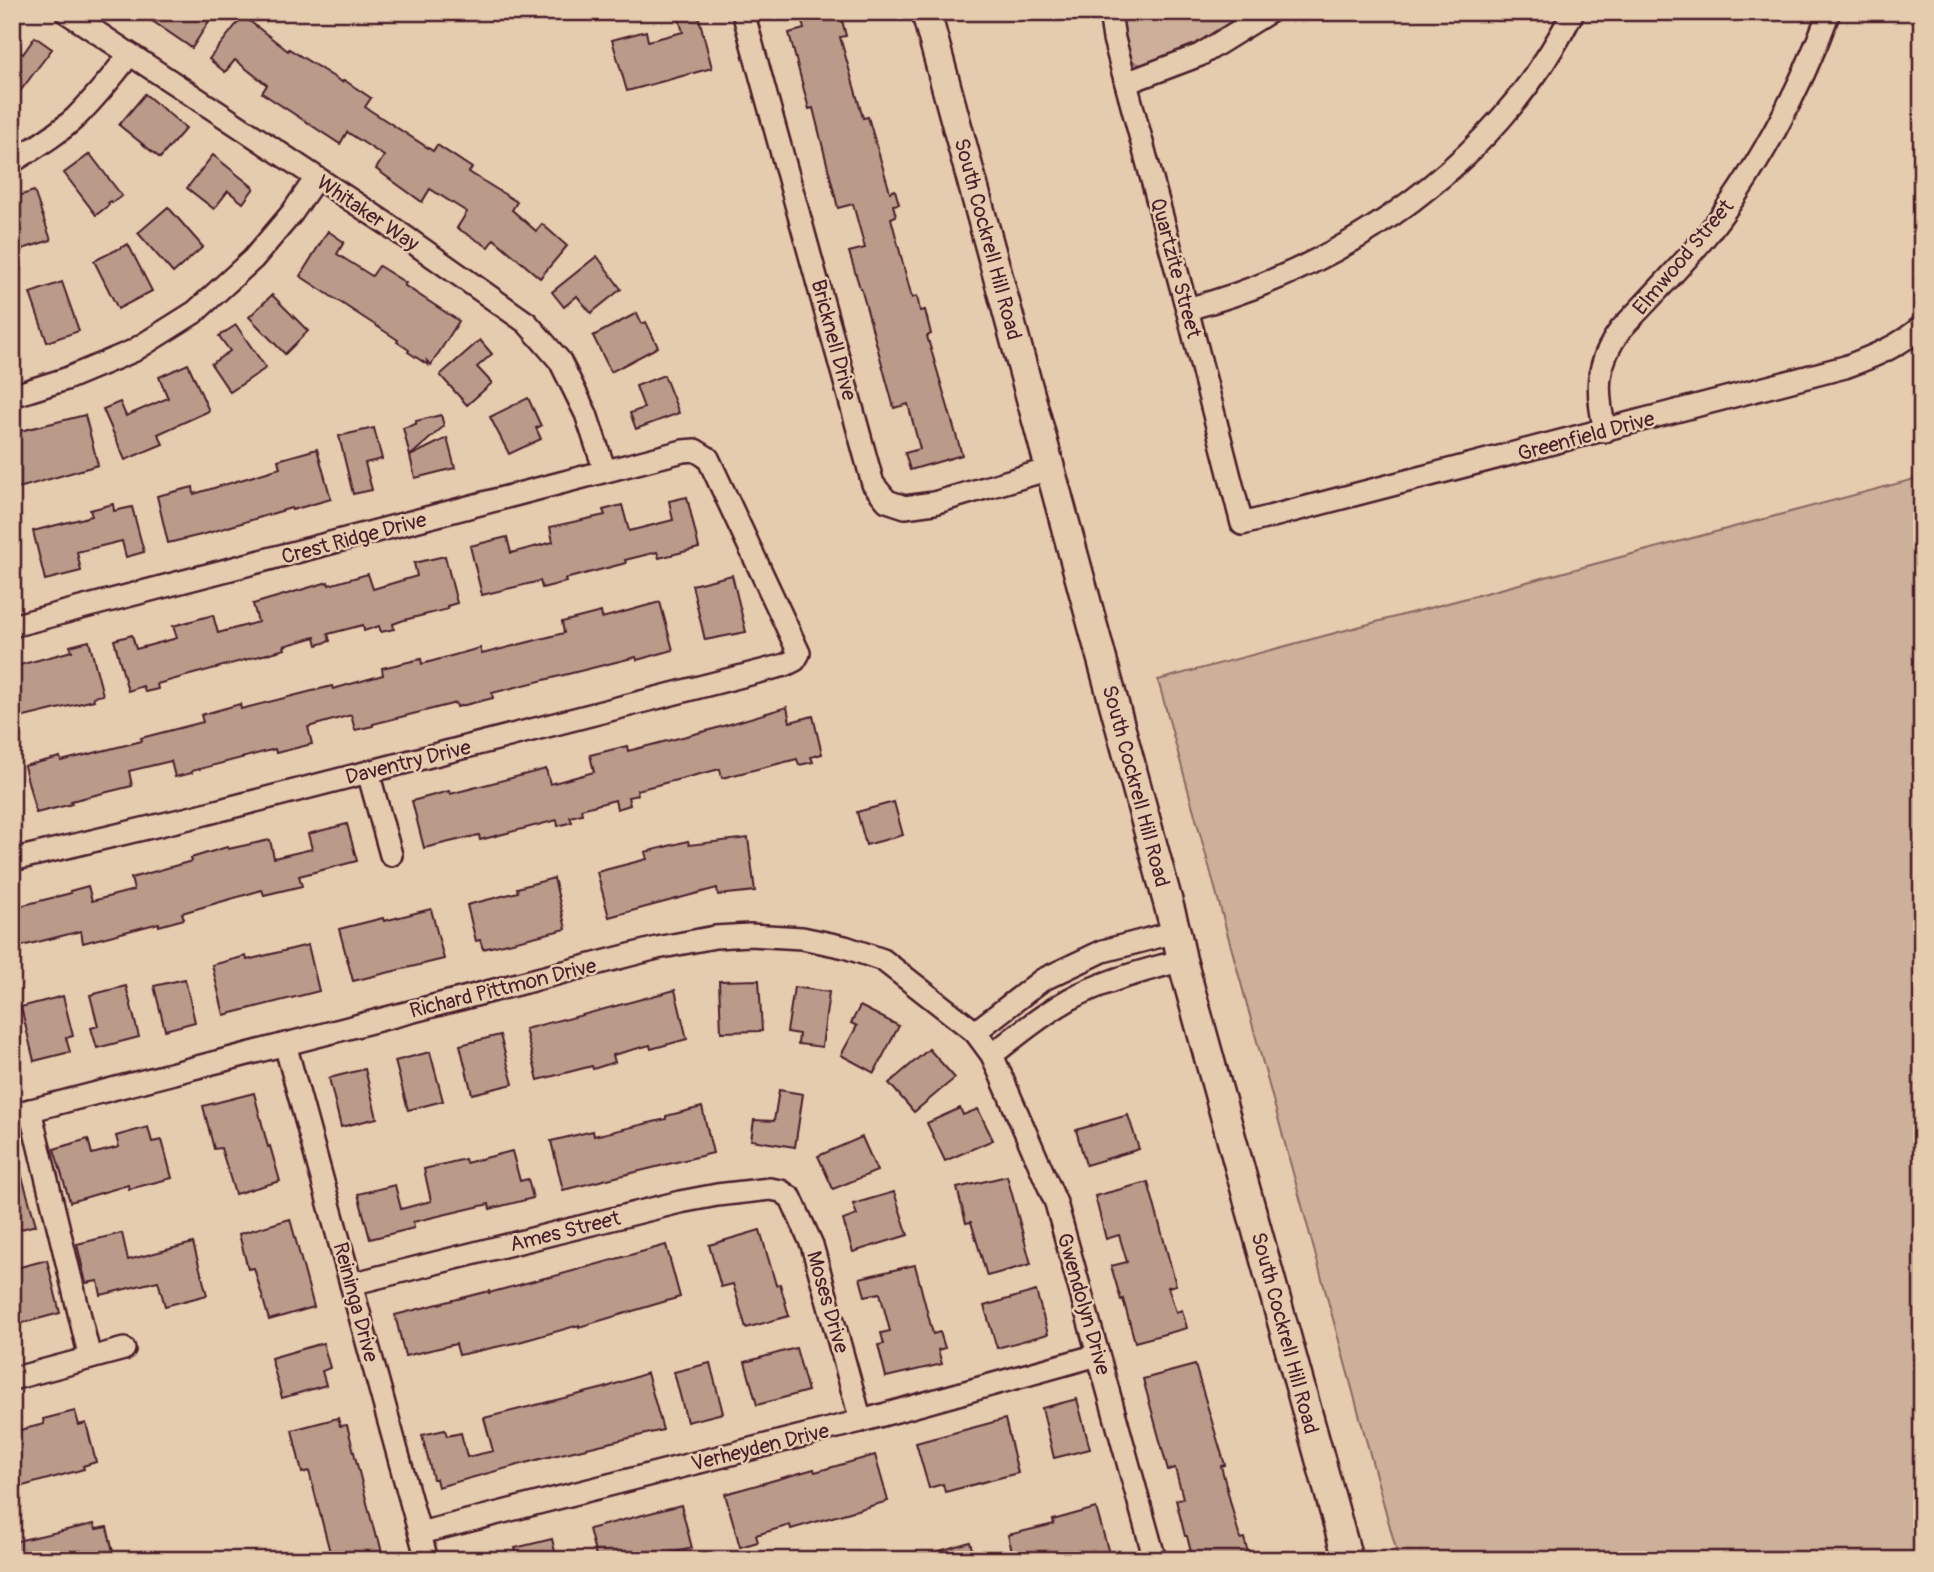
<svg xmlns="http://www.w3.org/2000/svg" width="1934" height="1572" font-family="Pangolin,sans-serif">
<rect width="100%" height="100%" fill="#e6ccae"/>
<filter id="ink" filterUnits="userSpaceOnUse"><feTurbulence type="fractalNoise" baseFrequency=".0143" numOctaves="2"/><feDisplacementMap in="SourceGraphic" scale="14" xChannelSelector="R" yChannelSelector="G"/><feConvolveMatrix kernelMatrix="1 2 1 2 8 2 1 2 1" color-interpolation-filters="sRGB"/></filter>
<g filter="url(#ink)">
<g fill="#cdb099" stroke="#8c6862" stroke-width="2">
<path d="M1121,12H1249L1204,41L1146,65C1137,65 1134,63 1129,56Z"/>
<polygon points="1922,477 1922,1560 1399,1560 1158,680"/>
</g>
<g fill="#ba9b8a" stroke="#4a1f2b" stroke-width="2">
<polygon points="139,12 215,12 192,48"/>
<polygon points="800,12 840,12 846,36 840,37 863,118 868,117 890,192 895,190 899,204 893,205 896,216 891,218 912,298 917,296 920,311 925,310 931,334 927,336 962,455 910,470 905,453 920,449 908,404 894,408 861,288 860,288 849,252 865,248 853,204 838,208 813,108 809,109 789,33 804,29"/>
<polygon points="698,14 712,68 627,91 612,40 646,31 648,41 683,32 679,19"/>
<polygon points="243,16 288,51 289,49 342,82 344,80 371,98 365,107 433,151 437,145 472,168 469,172 517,202 512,210 536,231 542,224 567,246 540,278 494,239 488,247 457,228 467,212 430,189 422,202 376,169 384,156 347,132 340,144 262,93 267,85 235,60 225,72 209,59"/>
<polygon points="35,37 52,49 12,102 12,46 23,54"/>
<polygon points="145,94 186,128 160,158 119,125"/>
<polygon points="90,154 122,196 112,203 111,201 108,203 109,205 96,215 64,173"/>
<polygon points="213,155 254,188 243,203 228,191 214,209 187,188"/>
<polygon points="34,191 51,240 19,250 12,229 12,198"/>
<polygon points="168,207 203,247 173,273 138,233"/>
<polygon points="328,231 344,242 337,254 372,276 379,266 406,283 404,285 459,321 431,365 427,361 428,365 408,352 409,350 397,342 398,340 300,276"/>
<polygon points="128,244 152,291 118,309 94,261"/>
<polygon points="597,256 621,289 591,313 577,296 564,307 552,292"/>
<polygon points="62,282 79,331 47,342 30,293"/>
<polygon points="272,295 308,331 285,354 249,317"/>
<polygon points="637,313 642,324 646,322 658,347 611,372 593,336"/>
<polygon points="236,325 266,368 230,392 211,364 230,351 219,336"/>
<polygon points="480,340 492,354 477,367 492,383 467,405 440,375"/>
<polygon points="188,364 209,411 158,434 163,444 125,460 103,409 120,402 126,416 168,398 159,377"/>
<polygon points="664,375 679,413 636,429 630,413 644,408 636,386"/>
<polygon points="528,398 541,426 536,428 541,439 509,454 490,417"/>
<polygon points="85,415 98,465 12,490 12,433"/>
<polygon points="441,415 444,426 410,456 403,428 416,424 416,421"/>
<polygon points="374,428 382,459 365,463 372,490 353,494 339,436"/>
<polygon points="447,438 455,468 415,478 410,456"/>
<polygon points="317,449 331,499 292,510 291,508 205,534 168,543 157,496 193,487 194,494 280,468 278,460"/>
<polygon points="687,497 699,548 659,558 657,552 625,560 626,563 565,579 566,582 542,588 540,581 482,595 470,546 507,537 511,553 553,542 550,527 605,515 603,510 622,505 629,531 673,520 669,501"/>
<polygon points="113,504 114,511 132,507 144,552 126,557 122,541 77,552 81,571 45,580 33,531 92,516 90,510"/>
<polygon points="445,556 457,603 447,606 448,609 404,620 393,624 394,629 381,632 379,626 364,631 363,625 328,634 330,641 317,645 315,637 284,646 285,649 157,684 158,689 145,692 143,686 128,691 114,640 132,635 136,649 177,638 173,626 213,615 218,633 258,622 253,604 328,582 329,585 368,574 373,589 417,576 414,563"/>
<polygon points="732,575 746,632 705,640 692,585"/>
<polygon points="660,602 673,650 637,660 636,657 492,693 493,698 457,707 456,703 373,724 373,726 355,730 351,715 308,727 312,744 276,753 275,749 192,771 192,773 175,777 171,761 129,771 132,786 71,801 72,804 36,813 24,766 60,757 61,761 142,741 141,738 203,722 201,715 215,711 240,704 241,709 332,686 333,689 383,675 382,668 421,659 422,664 480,648 482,654 564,633 562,622 601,612 602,618"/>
<polygon points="89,641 103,695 93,697 94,700 12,720 12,667 72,651 70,646"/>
<polygon points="787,707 790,722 813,716 822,754 811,757 813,762 799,765 797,759 722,778 720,769 637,790 638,795 628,797 630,805 617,809 615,800 581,809 582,814 570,817 572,822 558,826 557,820 480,840 479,835 424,848 412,801 449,791 450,794 546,769 550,784 594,772 590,755 627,746 628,751 710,730"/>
<polygon points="894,802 903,835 866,845 857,812"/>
<polygon points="347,824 357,861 299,876 302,886 264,895 262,890 182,913 184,919 159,926 159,923 83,943 81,931 18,947 12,924 12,908 71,893 70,891 88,886 92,901 134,890 131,878 192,861 191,858 227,847 228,849 270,840 274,858 312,849 308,834"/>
<polygon points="748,838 755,891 718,895 717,888 609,917 597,872 647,859 645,852 688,841 689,845"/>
<polygon points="554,878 566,929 483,949 480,940 476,941 467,905 518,892 517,888"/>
<polygon points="431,909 444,959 353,981 339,929 383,918 384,921"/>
<polygon points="308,945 319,991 224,1015 212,965 246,956 247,960"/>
<polygon points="185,979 195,1022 165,1030 154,986"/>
<polygon points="759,980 762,1031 721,1032 719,981"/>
<polygon points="126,986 139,1037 97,1048 91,1028 98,1026 90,995"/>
<polygon points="794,987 829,992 822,1047 798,1044 799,1034 787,1032"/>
<polygon points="675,990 687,1039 651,1049 650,1045 613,1055 615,1062 593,1069 592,1066 538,1080 525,1029 563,1019 564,1020"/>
<polygon points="63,996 73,1036 66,1038 70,1052 34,1061 21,1007"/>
<polygon points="860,1006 899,1026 874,1073 841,1055 857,1026 851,1023"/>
<polygon points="500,1035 513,1084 472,1094 460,1045"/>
<polygon points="929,1049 955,1078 914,1112 889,1083"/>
<polygon points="430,1052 443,1101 408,1110 395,1061"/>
<polygon points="365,1069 377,1118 341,1127 329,1078"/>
<polygon points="779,1090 803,1094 795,1147 751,1140 754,1120 774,1121"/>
<polygon points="254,1093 268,1147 270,1146 280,1181 235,1194 221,1148 214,1149 203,1106"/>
<polygon points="702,1107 713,1153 563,1190 551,1141 593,1131 594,1136 666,1119 666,1116"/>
<polygon points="960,1108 963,1115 978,1109 993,1140 945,1161 927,1123"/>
<polygon points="1128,1115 1139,1149 1086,1165 1076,1130"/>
<polygon points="148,1127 152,1142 162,1140 172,1178 129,1189 128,1185 70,1202 54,1149 88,1139 92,1154 119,1147 116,1136"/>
<polygon points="862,1137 877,1171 833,1189 818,1156"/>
<polygon points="512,1151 520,1181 528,1179 533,1198 490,1209 489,1204 413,1222 414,1228 370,1239 358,1194 395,1185 401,1209 431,1201 424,1169 465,1159 466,1163"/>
<polygon points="12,1156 16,1156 36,1225 14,1231 12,1224"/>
<polygon points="1007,1176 1031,1264 987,1276 971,1222 966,1223 957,1188"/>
<polygon points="1148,1182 1176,1285 1168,1287 1176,1312 1182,1310 1187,1328 1135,1342 1123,1299 1121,1300 1111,1266 1127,1262 1119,1235 1106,1239 1095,1196"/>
<polygon points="894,1192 908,1235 853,1252 843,1220 857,1215 853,1204"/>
<polygon points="290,1219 314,1307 269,1320 254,1268 248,1269 239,1234"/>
<polygon points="760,1230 776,1285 780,1284 789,1316 746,1328 733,1284 721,1287 709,1245"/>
<polygon points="122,1233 128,1260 193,1243 207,1295 165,1306 158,1281 101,1295 98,1281 86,1283 77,1244"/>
<polygon points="666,1245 680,1297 579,1327 579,1325 519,1342 459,1355 456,1344 405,1356 395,1315 489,1291 489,1293 548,1277 548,1278"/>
<polygon points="47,1260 60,1313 19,1324 12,1297 12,1269"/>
<polygon points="915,1265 933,1334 940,1332 945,1348 938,1350 942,1364 886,1377 878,1345 884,1344 881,1333 890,1331 880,1293 865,1296 860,1278"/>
<polygon points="1036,1291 1048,1334 997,1348 984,1306"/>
<polygon points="323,1343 330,1368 322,1371 326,1385 282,1398 271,1358"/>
<polygon points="796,1348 808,1391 757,1405 745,1362"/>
<polygon points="710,1363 723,1413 687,1422 674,1372"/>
<polygon points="1195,1365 1225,1465 1221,1466 1240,1539 1244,1538 1250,1560 1193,1560 1187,1536 1185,1536 1176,1500 1183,1498 1175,1468 1168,1470 1143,1379"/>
<polygon points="647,1373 663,1430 540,1459 438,1487 436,1479 433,1479 422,1435 445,1430 447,1436 461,1433 467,1457 493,1451 484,1418 604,1388"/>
<polygon points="1077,1399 1090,1449 1054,1458 1042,1408"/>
<polygon points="75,1411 79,1425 86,1423 96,1462 83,1466 84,1469 12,1489 12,1432 44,1424 43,1419"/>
<polygon points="338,1418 340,1426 347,1425 376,1538 378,1537 384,1560 332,1560 309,1471 302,1473 292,1430"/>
<polygon points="1005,1419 1018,1473 945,1492 943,1484 929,1488 916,1443"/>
<polygon points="875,1455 888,1501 791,1529 790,1525 756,1535 758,1542 740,1547 725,1494 814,1469 815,1472"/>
<polygon points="681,1505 692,1548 644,1560 597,1560 589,1529"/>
<polygon points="1096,1508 1111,1560 1014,1560 1008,1535 1054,1524 1053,1520"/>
<polygon points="94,1524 96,1529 107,1527 115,1560 15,1560 12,1542"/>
<polygon points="552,1539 557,1560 518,1560 515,1548"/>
<polygon points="970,1542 975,1560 922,1560 922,1556"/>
</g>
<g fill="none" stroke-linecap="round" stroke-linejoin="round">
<g stroke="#4a1f2b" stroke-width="26">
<g id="minor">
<polyline points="66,12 387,224 527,323 560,361 586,414 605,471"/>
<polyline points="743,12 873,484 887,501 905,507 934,503 1050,469"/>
<path d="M1110,12L1114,39L1187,309L1242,524L1845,367C1872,357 1900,346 1922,326"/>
<polyline points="1126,83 1200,55 1269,12"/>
<path d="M12,162C34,148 57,135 76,117C95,98 113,76 130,54"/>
<path d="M1187,309C1347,267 1497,162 1573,12"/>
<polyline points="12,396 66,379 133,351 195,312 253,259 292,213 316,178"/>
<path d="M1605,431C1596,390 1595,364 1621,329C1648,300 1676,272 1701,242C1754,177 1800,91 1829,12"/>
<polyline points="12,626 683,451 695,450 708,458 799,653 795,660 785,665 189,818 12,860"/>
<polyline points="368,772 391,855"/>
<polyline points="975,1032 1042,980 1103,951 1176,932"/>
<polyline points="285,1044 427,1560"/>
<path d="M992,1055C1017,1035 1042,1015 1070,999C1105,980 1145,971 1182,960"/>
<polyline points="30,1110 90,1358"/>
<polyline points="12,1115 657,948 715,937 750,935 802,938 845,947 883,960 975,1032 992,1055 1056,1203 1155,1560"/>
<polyline points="351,1284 680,1202 717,1195 770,1189 781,1191 791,1198 812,1245 861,1421"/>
<polyline points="12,1379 124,1349"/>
<polyline points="420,1533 861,1421 1098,1355"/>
</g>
</g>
<g stroke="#4a1f2b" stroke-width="33">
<polyline id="major" points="926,12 1176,932 1182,960 1348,1560"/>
</g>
<use href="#minor" stroke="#e6ccae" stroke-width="21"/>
<use href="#major" stroke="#e6ccae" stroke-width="28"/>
</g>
</g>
<g text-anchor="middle" stroke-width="5" stroke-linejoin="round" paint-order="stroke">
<g font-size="21" fill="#4a1f2b" stroke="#e6ccae">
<text transform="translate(368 213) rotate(34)" y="7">Whitaker Way</text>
<text transform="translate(988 239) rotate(75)" y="7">South Cockrell Hill Road</text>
<text transform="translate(1683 257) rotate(-50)" y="7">Elmwood Street</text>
<text transform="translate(1176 268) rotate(75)" y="7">Quartzite Street</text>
<text transform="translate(834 340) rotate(75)" y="7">Bricknell Drive</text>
<text transform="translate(1586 436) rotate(-15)" y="7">Greenfield Drive</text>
<text transform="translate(354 538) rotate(-15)" y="7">Crest Ridge Drive</text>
<text transform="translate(408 762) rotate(-14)" y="7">Daventry Drive</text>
<text transform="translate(1136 786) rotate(75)" y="7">South Cockrell Hill Road</text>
<text transform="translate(503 988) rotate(-14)" y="7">Richard Pittmon Drive</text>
<text transform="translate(565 1231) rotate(-14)" y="7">Ames Street</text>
<text transform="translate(356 1302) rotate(75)" y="7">Reininga Drive</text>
<text transform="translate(828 1302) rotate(74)" y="7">Moses Drive</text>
<text transform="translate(1084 1304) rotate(74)" y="7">Gwendolyn Drive</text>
<text transform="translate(1285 1333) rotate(75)" y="7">South Cockrell Hill Road</text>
<text transform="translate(760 1447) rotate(-14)" y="7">Verheyden Drive</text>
</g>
</g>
<rect width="1934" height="1572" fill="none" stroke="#e6ccae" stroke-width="42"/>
<rect x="21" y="21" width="1892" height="1530" fill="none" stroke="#4a1f2b" stroke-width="2.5" filter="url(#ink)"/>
</svg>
